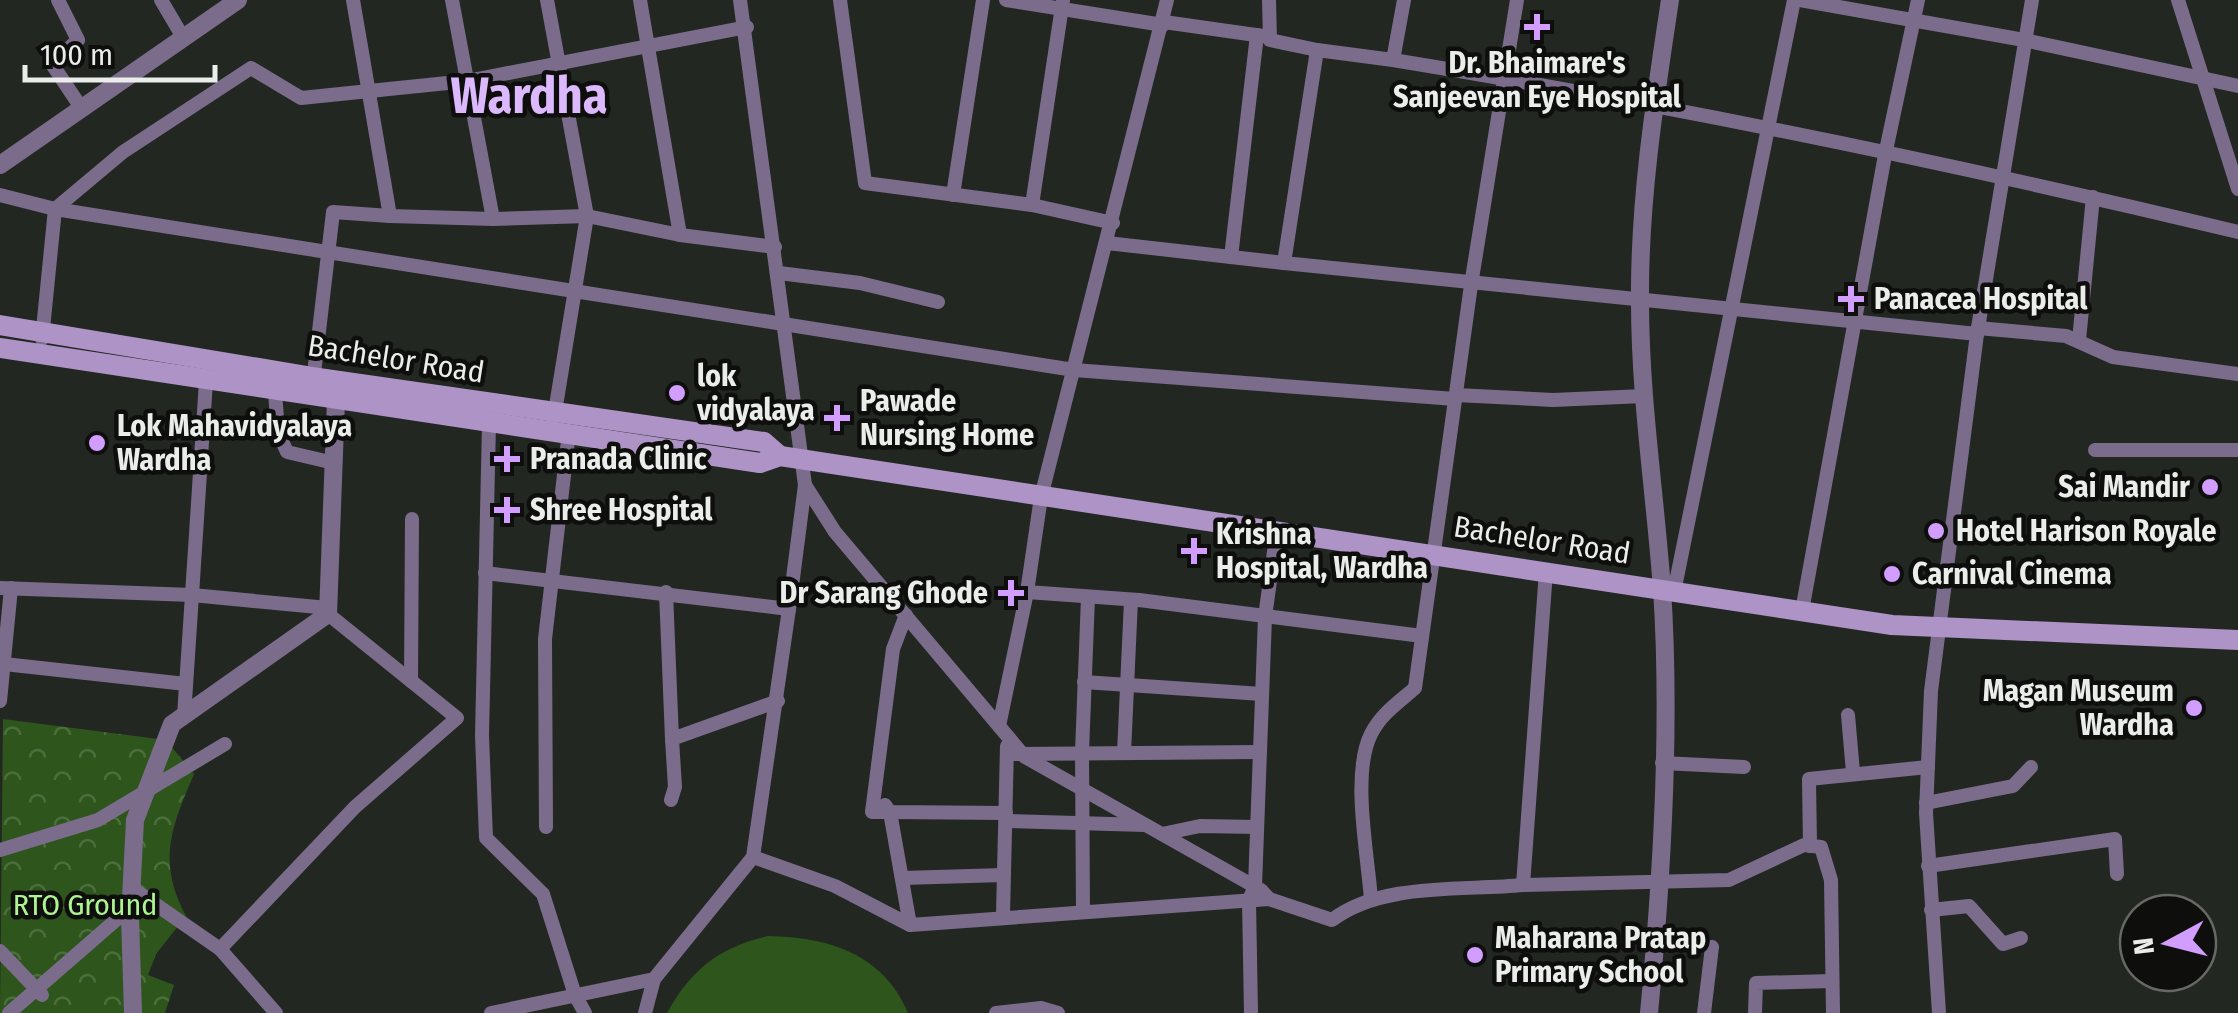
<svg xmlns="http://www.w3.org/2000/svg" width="2238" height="1013" font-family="'Fira Sans Condensed',sans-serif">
<defs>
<pattern id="park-crowns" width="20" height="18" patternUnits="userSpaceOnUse" patternTransform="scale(2.5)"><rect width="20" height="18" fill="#2e551c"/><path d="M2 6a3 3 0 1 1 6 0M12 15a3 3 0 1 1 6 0" fill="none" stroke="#4c6e3d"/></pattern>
</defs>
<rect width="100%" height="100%" fill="#232722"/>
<path fill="#2e551c" d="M768,936C829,937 883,954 908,1013H667C691,969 720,947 768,936Z"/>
<path fill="url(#park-crowns)" d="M3,719L166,740L194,774C171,828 157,862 186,916L156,954L148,975L174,985L165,1013H0Z"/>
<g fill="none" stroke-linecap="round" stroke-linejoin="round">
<g stroke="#7c6c8c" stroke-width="14">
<polyline points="58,0 78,40 52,64 82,109"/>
<polyline points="161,0 184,39"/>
<polyline points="353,0 390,216 493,219 452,0"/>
<polyline points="547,0 587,216 554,418"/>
<polyline points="640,0 680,235 775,247"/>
<polyline points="740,0 805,485 835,532 1025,757 1261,890 1269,899"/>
<polyline points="840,0 865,183 1032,205 1113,223"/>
<polyline points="1006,0 1163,25"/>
<polyline points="1167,0 1041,497 1027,592 1139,600 1422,636"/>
<polyline points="1269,0 1270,40 1317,50"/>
<polyline points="1404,0 1393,60 1317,50 1284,263 1977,334 2032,0"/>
<polyline points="1800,0 2024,40 2238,86"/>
<polyline points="2178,0 2238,189"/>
<polyline points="1164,22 1270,37"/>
<path d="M1393,60C1676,106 1959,165 2238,232"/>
<polyline points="0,195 55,209 123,152 251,68 301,98 467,81 747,27"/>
<polyline points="953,195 983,0"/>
<polyline points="1032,205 1063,0"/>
<polyline points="493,219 587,216 680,235"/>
<polyline points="1107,243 1284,263"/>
<polyline points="1231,257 1257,35"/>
<polyline points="779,273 860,283 938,302"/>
<polyline points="1978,328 2066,336 2113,357 2238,374"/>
<polyline points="42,339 55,209 1074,370 1455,399"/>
<polyline points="2079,340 2093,197"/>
<polyline points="313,382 333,212 390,216"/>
<polyline points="275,392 278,432 287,452 334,463"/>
<polyline points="1456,395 1553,400 1644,396"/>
<polyline points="489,424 482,736 486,838 543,894 575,995 585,1013"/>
<polyline points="2095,450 2238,450"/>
<polyline points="485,573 789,609 805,485"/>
<polyline points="0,588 192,595 206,381"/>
<polyline points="666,592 672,739 778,701"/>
<polyline points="1674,592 1794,0"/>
<polyline points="1802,611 1885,155 1918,0"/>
<path d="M906,615L893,649L872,812H890L910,925L1269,899L1332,920C1382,882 1462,891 1523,885L1546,571"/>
<polyline points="4,664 186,684"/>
<polyline points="411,681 412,519"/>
<polyline points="1084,682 1262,694"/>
<polyline points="0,701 11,588"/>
<polyline points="1848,715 1853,772"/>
<polyline points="184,716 192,595 328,608"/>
<polyline points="999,726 1027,592"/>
<polyline points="1124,753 1131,600"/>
<polyline points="1007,754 1260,752"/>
<polyline points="1662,763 1744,767"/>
<polyline points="671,800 675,787 672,739"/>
<polyline points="1926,803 2013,786 2031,767"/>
<polyline points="885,805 890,812 1006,813"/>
<polyline points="1006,821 1145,825"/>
<polyline points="546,827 545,639 569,432"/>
<polyline points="1162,834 1200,826 1257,827"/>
<polyline points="1810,846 1809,779 1928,767"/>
<polyline points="0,850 98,820 225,744"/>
<polyline points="753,857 835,886 910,925"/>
<polyline points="1928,866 2115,839 2117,874"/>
<polyline points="902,878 1004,875"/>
<polyline points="1523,885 1729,880 1804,845 1821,847 1831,880 1833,1013"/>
<polyline points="132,888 220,949 276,1013"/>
<path d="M1371,900C1368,855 1351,774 1371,734C1381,714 1399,702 1415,688L1471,285L1517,0"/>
<polyline points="1083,910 1082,752 1088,597"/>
<polyline points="1931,910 1969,906 2003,944 2021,938"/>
<polyline points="1003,915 1007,746"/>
<polyline points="220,949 355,807 457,718 328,614"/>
<polyline points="0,951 42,995"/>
<polyline points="9,1013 131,907"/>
<polyline points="491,1013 654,979 753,857 789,609"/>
<polyline points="645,1013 654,979"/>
<polyline points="996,1013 1041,1008 1058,1013"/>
<polyline points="1251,1013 1249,900 1255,886 1265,617 1277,530"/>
<polyline points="1704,1013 1712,947"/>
<polyline points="1755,1013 1756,983 1832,981"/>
<polyline points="1939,1013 1926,813 1931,691 1977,334"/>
</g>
<g stroke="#7c6c8c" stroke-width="18">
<polyline points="0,165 238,0"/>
<polyline points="133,1013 130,917 135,820 172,724 328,614 336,400"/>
<path d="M1649,1013C1662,878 1671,724 1662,589C1655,493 1640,398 1640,302C1639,201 1655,99 1670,0"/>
</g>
<g stroke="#ae93c6" stroke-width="20">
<polyline points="0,325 313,377 764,442 780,456"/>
<polyline points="0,348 760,463 780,456 1892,625 2238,640"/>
</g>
</g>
<g fill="#d19dfe" stroke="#0e0f0d" stroke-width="4">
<path d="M1532 12h10v10h10v10h-10v10h-10v-10h-10v-10h10z"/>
<path d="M1846 284h10v10h10v10h-10v10h-10v-10h-10v-10h10z"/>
<circle cx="677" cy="393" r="10"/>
<path d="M832 403h10v10h10v10h-10v10h-10v-10h-10v-10h10z"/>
<circle cx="97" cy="443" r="10"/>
<path d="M502 444h10v10h10v10h-10v10h-10v-10h-10v-10h10z"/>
<circle cx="2210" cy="487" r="10"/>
<path d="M502 495h10v10h10v10h-10v10h-10v-10h-10v-10h10z"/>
<circle cx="1936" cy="531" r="10"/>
<path d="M1189 536h10v10h10v10h-10v10h-10v-10h-10v-10h10z"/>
<circle cx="1892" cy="574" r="10"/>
<path d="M1006 578h10v10h10v10h-10v10h-10v-10h-10v-10h10z"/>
<circle cx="2194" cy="708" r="10"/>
<circle cx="1475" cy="955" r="10"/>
</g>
<g text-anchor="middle" stroke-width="9" stroke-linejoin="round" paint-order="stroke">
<g font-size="30" font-weight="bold" fill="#eaede9" stroke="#0e0f0d" text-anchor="start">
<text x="1537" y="73" text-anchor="middle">Dr. Bhaimare's<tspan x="1537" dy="34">Sanjeevan Eye Hospital</tspan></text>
<text x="1874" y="309">Panacea Hospital</text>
<text x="697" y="386">lok<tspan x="697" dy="34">vidyalaya</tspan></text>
<text x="860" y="411">Pawade<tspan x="860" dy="34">Nursing Home</tspan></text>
<text x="117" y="436">Lok Mahavidyalaya<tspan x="117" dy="34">Wardha</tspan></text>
<text x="530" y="469">Pranada Clinic</text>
<text x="2190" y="497" text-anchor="end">Sai Mandir</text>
<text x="530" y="520">Shree Hospital</text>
<text x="1956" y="541">Hotel Harison Royale</text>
<text x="1216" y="544">Krishna<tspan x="1216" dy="34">Hospital, Wardha</tspan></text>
<text x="1912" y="584">Carnival Cinema</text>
<text x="988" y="603" text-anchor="end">Dr Sarang Ghode</text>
<text x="2174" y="701" text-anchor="end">Magan Museum<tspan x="2174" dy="34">Wardha</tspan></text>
<text x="1495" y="948">Maharana Pratap<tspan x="1495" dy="34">Primary School</tspan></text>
</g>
<g font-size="30" fill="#eaede9" stroke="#0e0f0d">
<text transform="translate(396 359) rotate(9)" y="10">Bachelor Road</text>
<text transform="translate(1542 540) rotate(9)" y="10">Bachelor Road</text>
</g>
<g font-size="30" fill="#aef492" stroke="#0e0f0d">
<text x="85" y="915">RTO Ground</text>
</g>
<g font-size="50" font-weight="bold" fill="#dcb8fc" stroke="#0e0f0d">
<text x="529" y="113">Wardha</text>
</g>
</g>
<g transform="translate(2168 943) rotate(263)"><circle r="48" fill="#0e0f0d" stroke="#666865" stroke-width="2.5"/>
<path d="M0-8L18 38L0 25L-18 38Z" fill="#d19dfe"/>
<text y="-15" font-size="28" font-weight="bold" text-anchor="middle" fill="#eaede9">N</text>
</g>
<path d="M25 65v15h190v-15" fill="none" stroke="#eaede9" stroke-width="5"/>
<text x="40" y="65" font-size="30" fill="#eaede9" stroke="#0e0f0d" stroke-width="8" paint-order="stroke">100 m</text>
</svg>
